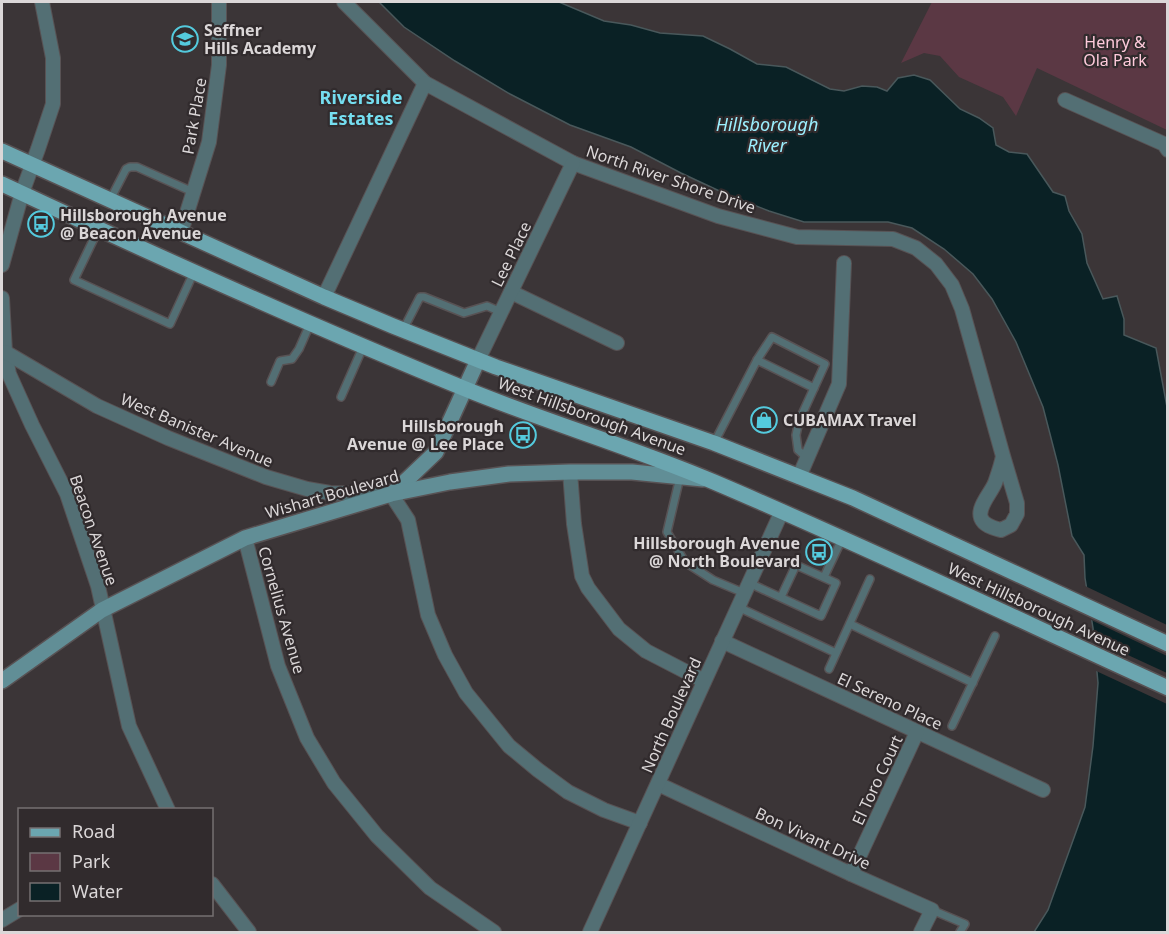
<svg xmlns="http://www.w3.org/2000/svg" width="1169" height="934" font-family="'Noto Sans',sans-serif">
<rect width="100%" height="100%" fill="#3b3537"/>
<polygon fill="#5b3844" points="932,2 1167,2 1167,130 1037,68 1016,116 1003,97 959,77 940,56 924,53 901,63"/>
<polygon fill="#0a2125" stroke="#49585b" stroke-width="1.5" points="379,2 559,2 604,21 631,25 660,33 703,36 730,49 757,64 786,67 830,89 844,91 862,86 877,87 887,91 898,78 914,75 930,80 960,109 979,118 993,128 996,145 1009,152 1027,154 1053,192 1065,196 1069,211 1082,234 1087,263 1103,299 1117,296 1124,319 1124,335 1156,348 1167,407 1167,932 1034,932 1048,910 1085,807 1093,746 1098,683 1093,628 1085,578 1084,555 1072,536 1058,465 1043,407 1016,342 992,299 973,274 944,249 912,228 888,222 804,222 769,211 728,195 681,173 631,147 570,125 510,94 455,61 404,27"/>
<g fill="#3b3537">
<polygon points="1083,585 1167,625 1167,656 1089,619"/>
<polygon points="1091,638 1167,673 1167,704 1094,670"/>
</g>
<g fill="none" stroke-linecap="round" stroke-linejoin="round">
<g stroke="#585254" stroke-width="10">
<g id="lane">
<polyline points="110,200 126,169 130,167 137,167 193,192"/>
<polyline points="99,228 74,280 170,324 194,272"/>
<polyline points="403,330 420,297 424,297 464,313 487,306 501,312"/>
<polyline points="757,360 814,388"/>
<polyline points="271,382 280,361 292,359 299,349 310,324"/>
<polyline points="341,397 363,347"/>
<polyline points="714,443 757,360 772,337 825,364 799,421 796,435 798,450 807,458"/>
<polyline points="680,477 667,532 685,562 713,580 744,593"/>
<polyline points="824,577 842,539"/>
<polyline points="749,583 821,616 836,583 796,565 781,597"/>
<polyline points="738,607 836,653"/>
<polyline points="850,624 973,683"/>
<polyline points="829,669 870,579"/>
<polyline points="952,726 995,636"/>
<polyline points="932,910 965,924 960,932"/>
</g>
</g>
<g stroke="#585254" stroke-width="16">
<g id="street">
<path d="M344,2L425,83L573,163L718,216L797,237L893,239L916,248L936,264L952,285L962,309L1003,456L1017,503V514L1011,525L1001,530C994,528 984,526 981,518C977,507 991,493 995,483C998,474 1001,466 1003,456"/>
<polyline points="1065,100 1164,144 1168,150"/>
<polyline points="181,232 209,142 219,65 219,2"/>
<polyline points="2,265 22,193 38,149 53,104 53,58 42,2"/>
<polyline points="511,292 617,343"/>
<polyline points="324,297 425,83"/>
<polyline points="2,298 5,352 9,374 32,425 67,494 98,586 129,726 168,810"/>
<polyline points="5,352 97,406 168,438 266,477 307,489 330,493 391,494 408,520 428,615 445,655 466,693 509,746 538,770 568,792 604,810 640,823"/>
<polyline points="478,360 573,163"/>
<polyline points="570,472 574,524 582,576 588,588 619,629 646,651 704,681"/>
<polyline points="799,477 839,384 844,263"/>
<polyline points="245,538 278,666 307,738 334,783 377,836 430,888 494,932"/>
<polyline points="722,641 1043,790"/>
<polyline points="658,784 851,874 932,910 921,932"/>
<polyline points="851,874 917,732"/>
<polyline points="212,884 249,932"/>
<polyline points="2,920 20,909"/>
<polyline points="590,932 782,511"/>
</g>
</g>
<g stroke="#585254" stroke-width="18">
<g id="secondary">
<polyline points="393,493 436,452 478,360"/>
<polyline points="2,681 102,610 245,538 391,494 450,482 509,474 570,472 632,472 703,479"/>
</g>
</g>
<g stroke="#585254" stroke-width="18">
<g id="primary">
<polyline points="2,151 324,297 393,326 496,367 714,443 853,498 1168,644"/>
<path d="M2,184C154,255 307,324 463,388C546,422 632,447 714,482C867,547 1017,619 1168,688"/>
</g>
</g>
<use href="#lane" stroke="#536f74" stroke-width="7"/>
<use href="#street" stroke="#536f74" stroke-width="14"/>
<use href="#secondary" stroke="#618e96" stroke-width="15"/>
<use href="#primary" stroke="#6ba6b0" stroke-width="15"/>
</g>
<defs>
<g id="school-ring" transform="scale(1.35)"><circle r="9.5" fill="#312b2d" stroke="#54cadd" stroke-width="1.5"/><path d="M0-5L7-2L0 1L-7-2ZM-4 1L0 2.5L4 1V4Q0 6-4 4Z" fill="#54cadd"/></g>
<g id="bus-ring" transform="scale(1.35)"><circle r="9.5" fill="#312b2d" stroke="#54cadd" stroke-width="1.5"/><path d="M-5-6H5V4H4V6H2V4H-2V6H-4V4H-5ZM-3.5-4V0h7V-4ZM-3.5 1.2v1.5H-2V1.2ZM2 1.2v1.5H3.5V1.2Z" fill="#54cadd"/></g>
<g id="shop-ring" transform="scale(1.35)"><circle r="9.5" fill="#312b2d" stroke="#54cadd" stroke-width="1.5"/><path d="M-5-2.5h2.3a2.7 3.5 0 0 1 5.4 0H5L5.5 6h-11ZM-1.5-2.5h3a1.5 2.3 0 0 0-3 0Z" fill="#54cadd"/></g>
</defs>
<g fill-rule="evenodd">
<use href="#school-ring" x="185" y="39"/>
<use href="#bus-ring" x="41" y="224"/>
<use href="#shop-ring" x="764" y="420"/>
<use href="#bus-ring" x="523" y="435"/>
<use href="#bus-ring" x="819" y="552"/>
</g>
<g text-anchor="middle" stroke-width="4.5" stroke-linejoin="round" paint-order="stroke">
<g font-size="16" font-weight="bold" fill="#dbd7d8" stroke="#312b2d" text-anchor="start">
<text x="204" y="36">Seffner<tspan x="204" dy="18">Hills Academy</tspan></text>
<text x="60" y="221">Hillsborough Avenue<tspan x="60" dy="18">@ Beacon Avenue</tspan></text>
<text x="783" y="426">CUBAMAX Travel</text>
<text x="504" y="432" text-anchor="end">Hillsborough<tspan x="504" dy="18">Avenue @ Lee Place</tspan></text>
<text x="800" y="549" text-anchor="end">Hillsborough Avenue<tspan x="800" dy="18">@ North Boulevard</tspan></text>
</g>
<g font-size="16" fill="#fecadb" stroke="#312b2d">
<text x="1115" y="48">Henry &amp;<tspan x="1115" dy="18">Ola Park</tspan></text>
</g>
<g font-size="16" fill="#dbd7d8" stroke="#312b2d">
<text transform="translate(194 116) rotate(-80)" y="6">Park Place</text>
<text transform="translate(671 179) rotate(19)" y="6">North River Shore Drive</text>
<text transform="translate(511 254) rotate(-64)" y="6">Lee Place</text>
<text transform="translate(592 416) rotate(20)" y="6">West Hillsborough Avenue</text>
<text transform="translate(197 430) rotate(23)" y="6">West Banister Avenue</text>
<text transform="translate(332 494) rotate(-16)" y="6">Wishart Boulevard</text>
<text transform="translate(94 530) rotate(71)" y="6">Beacon Avenue</text>
<text transform="translate(1039 609) rotate(25)" y="6">West Hillsborough Avenue</text>
<text transform="translate(282 610) rotate(74)" y="6">Cornelius Avenue</text>
<text transform="translate(890 701) rotate(25)" y="6">El Sereno Place</text>
<text transform="translate(671 715) rotate(-66)" y="6">North Boulevard</text>
<text transform="translate(877 780) rotate(-65)" y="6">El Toro Court</text>
<text transform="translate(813 838) rotate(25)" y="6">Bon Vivant Drive</text>
</g>
<g font-size="18" font-weight="bold" fill="#75def0" stroke="#312b2d">
<text x="361" y="104">Riverside<tspan x="361" dy="21">Estates</tspan></text>
</g>
<g font-size="18" font-style="italic" fill="#9ceffe" stroke="#312b2d">
<text x="767" y="131">Hillsborough<tspan x="767" dy="21">River</tspan></text>
</g>
</g>
<rect width="1169" height="934" fill="none" stroke="#dbd7d8" stroke-width="6"/>
<rect x="18" y="808" width="195" height="108" fill="#312b2d" stroke="#757071" stroke-width="1.5"/>
<rect x="30" y="828" width="30" height="9" fill="#6ba6b0" stroke="#757071" stroke-width="1.5"/>
<text x="72" y="838" font-size="18" fill="#dbd7d8">Road</text>
<rect x="30" y="853" width="30" height="18" fill="#5b3844" stroke="#757071" stroke-width="1.5"/>
<text x="72" y="868" font-size="18" fill="#dbd7d8">Park</text>
<rect x="30" y="883" width="30" height="18" fill="#0a2125" stroke="#757071" stroke-width="1.5"/>
<text x="72" y="898" font-size="18" fill="#dbd7d8">Water</text>
</svg>
